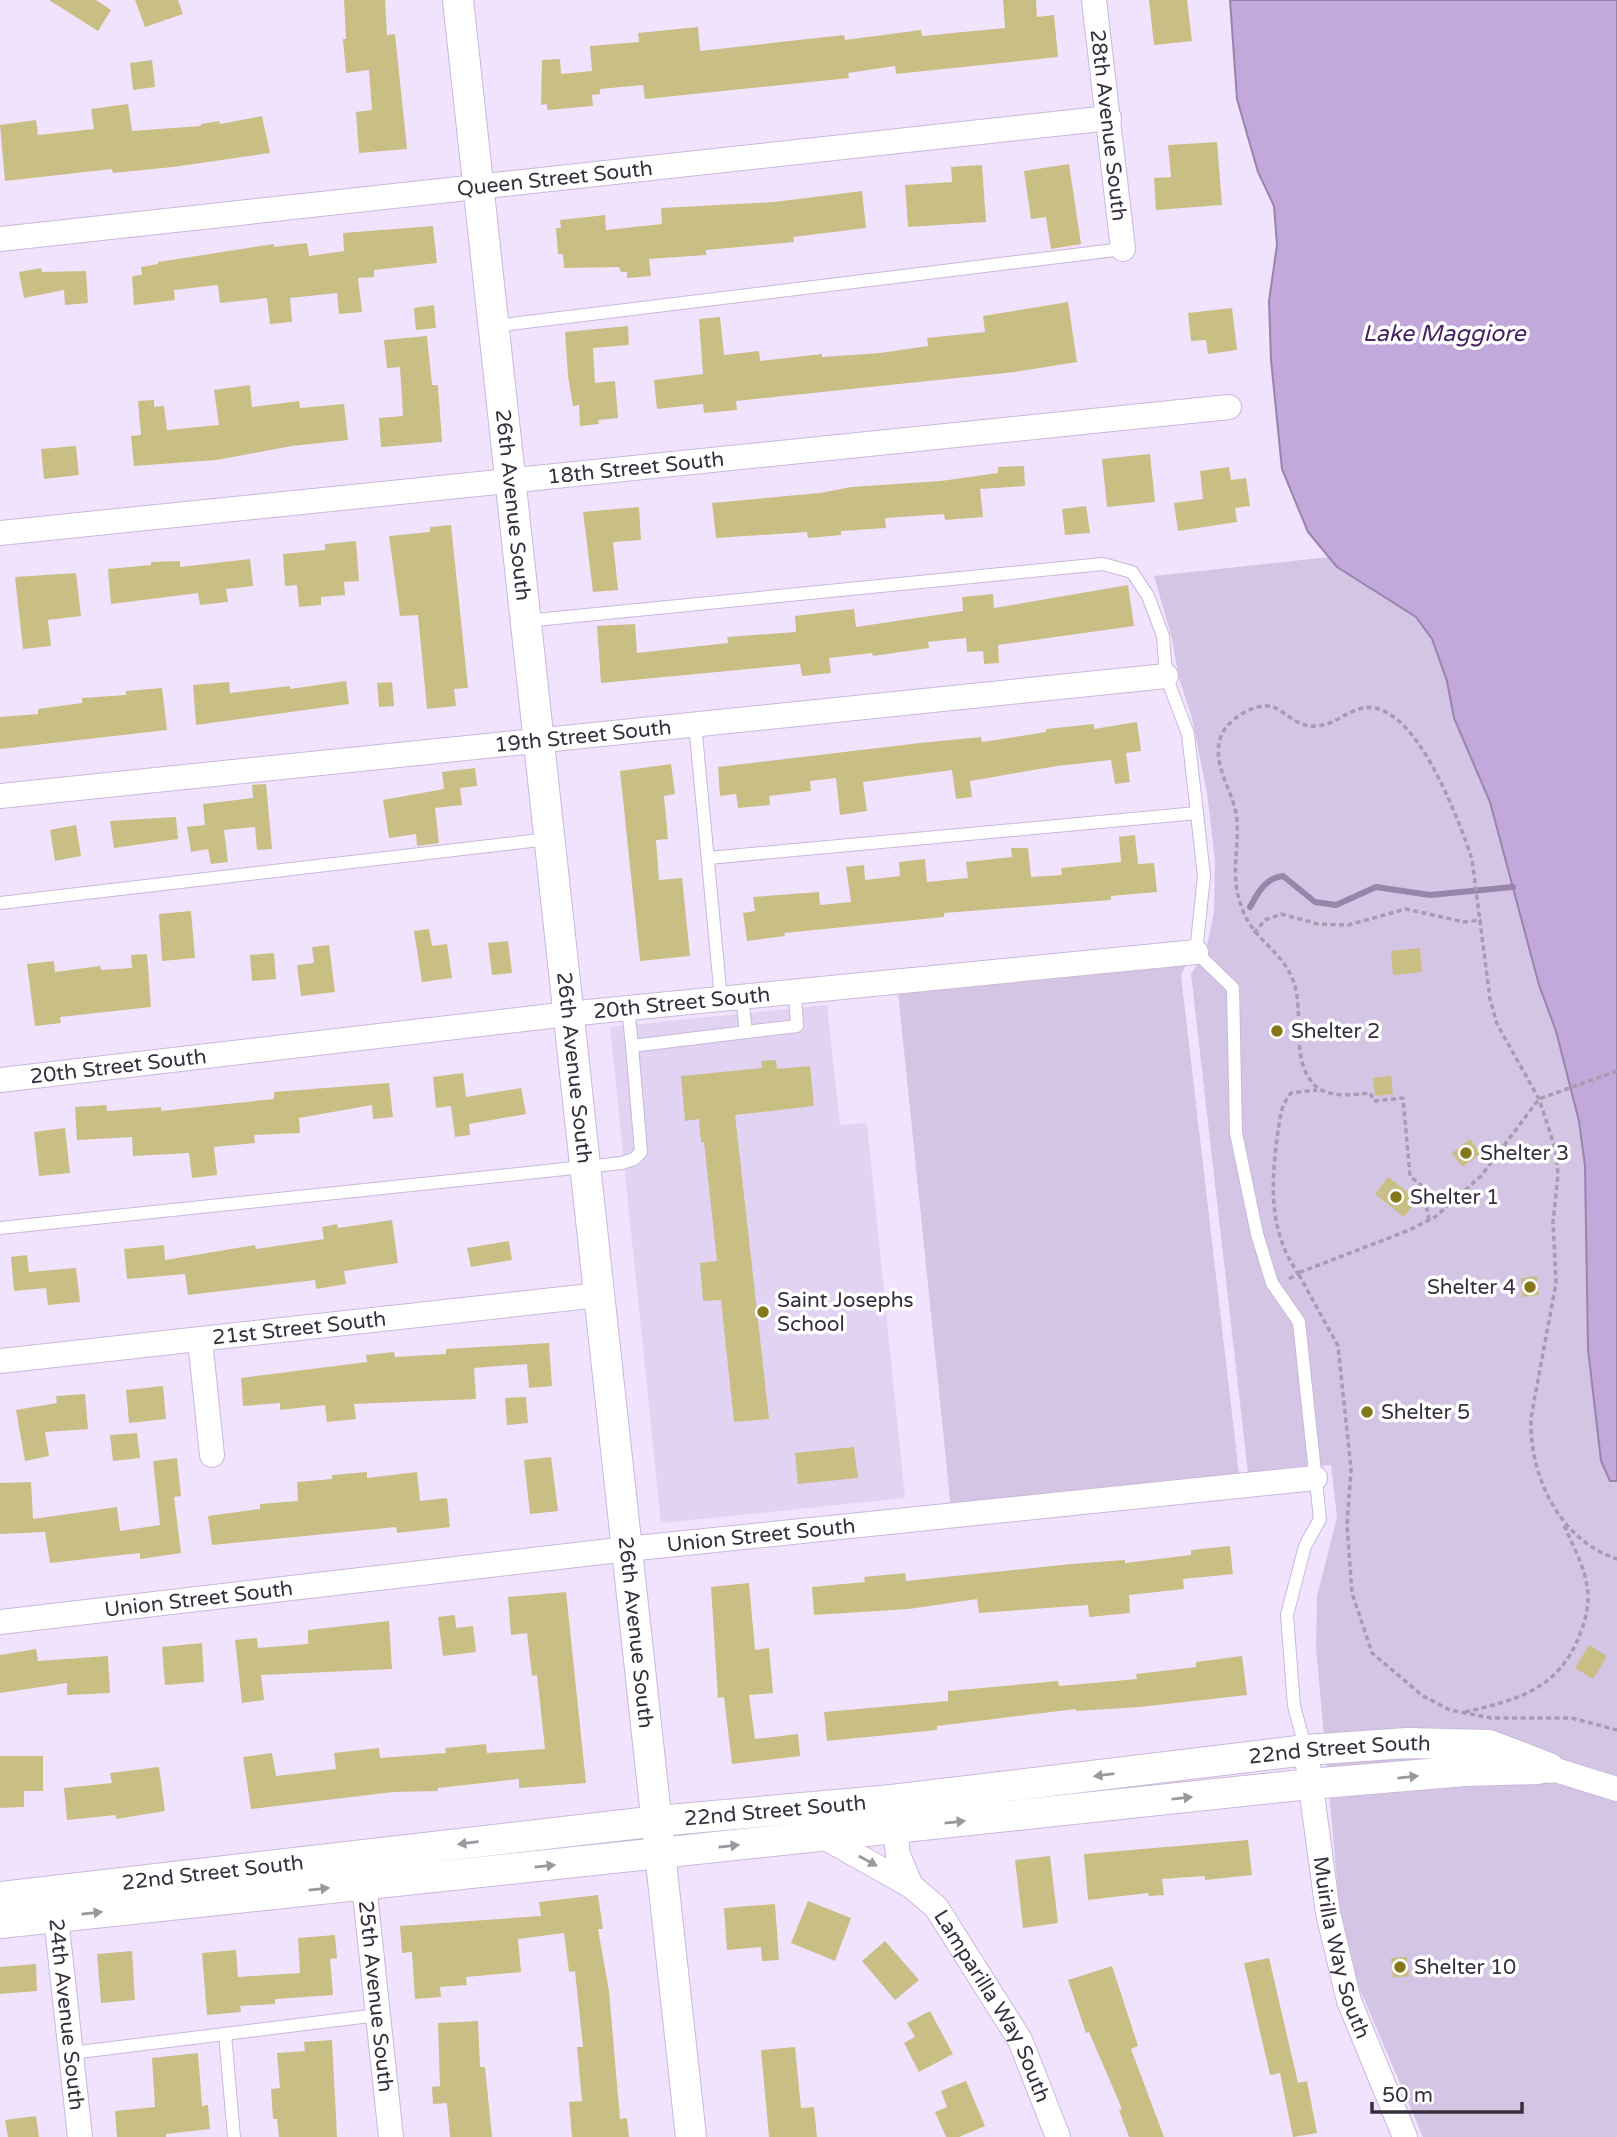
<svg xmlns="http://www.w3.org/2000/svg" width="1617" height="2137" font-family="'Varela Round',sans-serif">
<rect width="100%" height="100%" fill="#f1e3fe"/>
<polygon fill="#e2d3f2" points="827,1005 840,1125 867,1123 905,1498 661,1523 610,1027"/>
<g fill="#d4c5e5">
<polygon points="1329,557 1337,568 1416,617 1432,639 1447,681 1454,718 1490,802 1539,985 1556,1031 1579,1121 1585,1166 1588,1349 1610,1481 1617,1481 1617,2137 1423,2137 1358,1985 1340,1914 1316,1647 1317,1596 1337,1517 1331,1465 1248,1473 1191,974 1206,951 1214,912 1215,860 1207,793 1192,718 1179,678 1172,639 1154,576"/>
<polygon points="1187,963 1181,975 1239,1474 951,1509 898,992"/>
</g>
<polygon fill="#c3a8dc" stroke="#9984ac" stroke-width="2" points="1230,0 1617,0 1617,1481 1610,1481 1601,1461 1588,1349 1585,1166 1579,1121 1556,1031 1539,985 1490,802 1454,718 1447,681 1432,639 1416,617 1337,567 1308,532 1282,469 1271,360 1269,301 1277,245 1274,206 1258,172 1237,99"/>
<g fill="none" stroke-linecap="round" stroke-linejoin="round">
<path stroke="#9984ac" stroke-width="6" d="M1250,907C1258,893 1265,878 1283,876L1315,902L1336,905L1376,887L1430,895L1513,887"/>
</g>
<g fill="#c9bf84">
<polygon points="49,0 96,0 111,10 98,31"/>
<polygon points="135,0 178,0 183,14 145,27"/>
<polygon points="344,0 385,0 387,35 395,34 407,149 359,153 356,112 372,110 369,70 346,73 343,39 346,39"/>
<polygon points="1003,0 1036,0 1037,17 1054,15 1058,57 896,74 895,66 848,73 849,78 645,99 643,85 600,89 600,94 592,95 593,106 547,110 547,104 541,105 542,60 560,59 561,74 592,71 590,46 639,42 638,33 698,27 700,51 844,35 845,40 921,30 922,36 1005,28"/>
<polygon points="1149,0 1187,0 1192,41 1154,45"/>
<polygon points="152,60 155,87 133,90 130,63"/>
<polygon points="128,104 132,131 201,126 201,124 219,121 220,124 262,116 270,153 173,167 113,173 112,169 5,181 0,125 36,120 38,135 94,129 91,109"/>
<polygon points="1217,142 1222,205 1156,210 1154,178 1171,177 1168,145"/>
<polygon points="1069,164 1081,244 1051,249 1046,217 1031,219 1024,171"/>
<polygon points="982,165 986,222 908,227 905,185 952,182 951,167"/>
<polygon points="862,191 866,228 793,237 794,242 706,250 706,255 649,259 651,276 627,278 627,272 621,272 619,267 564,268 563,254 558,254 556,228 561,228 560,220 605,215 606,230 662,224 661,208 774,202"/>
<polygon points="433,226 437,263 374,270 374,277 358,278 362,312 339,314 337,293 290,298 292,322 270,324 267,298 220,303 218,285 174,290 175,300 134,305 132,276 142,275 141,267 158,264 158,262 274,244 274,247 307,243 309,256 344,251 343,233"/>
<polygon points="41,268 42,272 86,271 88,303 65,305 64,290 24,298 19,272"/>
<polygon points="1068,302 1077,362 1015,372 736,401 737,410 704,413 703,404 657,409 654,380 703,374 699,319 720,317 724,355 759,351 760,361 822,354 822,357 880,353 928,346 927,338 985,332 983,316"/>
<polygon points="434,305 436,328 416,330 414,308"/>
<polygon points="1232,308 1237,350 1208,354 1206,340 1191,341 1188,313"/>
<polygon points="628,326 629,345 593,348 595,383 615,381 618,418 598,420 599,424 580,426 579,405 573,406 568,376 565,332"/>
<polygon points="427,336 432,385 438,385 442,442 381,447 379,418 403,416 400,367 387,368 384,340"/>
<polygon points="250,385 252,407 299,401 300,408 344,404 348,440 292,446 216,460 134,466 131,436 141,435 138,401 154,400 154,407 164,406 167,430 219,425 214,390"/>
<polygon points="76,446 79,475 44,479 41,449"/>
<polygon points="1150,454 1155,502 1107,507 1102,459"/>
<polygon points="1024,466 1025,486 980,489 983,517 945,520 944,514 885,518 886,528 841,531 841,535 808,538 807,532 716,538 712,503 820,493 851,487 941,481 998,473 998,467"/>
<polygon points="1229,467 1231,480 1246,478 1250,506 1235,508 1237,522 1178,531 1174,503 1203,499 1200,471"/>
<polygon points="1086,506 1090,533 1065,535 1062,509"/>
<polygon points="639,507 641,540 613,542 618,590 593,592 583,512"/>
<polygon points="451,525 468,688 454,689 456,706 427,709 418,615 400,616 389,536 430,532 430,527"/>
<polygon points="356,541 359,581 344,582 345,595 321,597 321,605 299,607 297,585 285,586 283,554 325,550 325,544"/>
<polygon points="250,559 253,586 226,589 228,602 200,605 198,593 111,604 108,569 151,565 151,562 180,561 180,567"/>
<polygon points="76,573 81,616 48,620 51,646 23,649 15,577"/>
<polygon points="1128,585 1134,626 998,645 999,663 984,664 983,651 967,652 966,638 928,642 929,648 873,656 872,653 829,658 831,673 802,676 800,664 601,683 597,626 635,624 637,653 728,643 727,637 796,632 795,616 854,609 856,627 963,611 962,597 993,594 994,608"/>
<polygon points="346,681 349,704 196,725 193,685 229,682 230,693 290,686 290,689"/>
<polygon points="392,682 394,706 379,707 377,683"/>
<polygon points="162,688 167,730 0,749 0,717 38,714 38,709 82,703 82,698 126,695 126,691"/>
<polygon points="1137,722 1141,751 1126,753 1130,782 1115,784 1111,760 1057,766 970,781 972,797 956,799 952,770 863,782 867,811 840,815 836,778 810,781 811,791 769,796 770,805 738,808 736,794 720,796 718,767 920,743 981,737 982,742 1046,732 1046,729 1094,724 1094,729"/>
<polygon points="671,764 675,794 664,796 668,839 656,840 659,880 682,878 690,956 640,961 620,771"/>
<polygon points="475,768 477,786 460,788 462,805 435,808 439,843 417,846 416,834 389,838 383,800 444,789 442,772"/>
<polygon points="266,784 272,849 257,850 255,827 224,830 228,862 211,864 208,849 191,852 187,827 205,825 203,804 253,798 252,785"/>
<polygon points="176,817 178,839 114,848 110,821"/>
<polygon points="76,825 81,856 55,861 50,830"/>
<polygon points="1135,835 1138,864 1154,863 1157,892 1111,896 1111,900 944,913 944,917 784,933 785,936 747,941 743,913 755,911 753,897 819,892 820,905 851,902 846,867 864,865 865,880 900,876 899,862 925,859 927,882 968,878 966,862 1012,857 1011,848 1028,848 1031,877 1062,875 1061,868 1121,862 1119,837"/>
<polygon points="191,911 195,958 162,961 159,914"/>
<polygon points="429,929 432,946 447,944 452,978 422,982 414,931"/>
<polygon points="508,941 512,973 492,975 488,943"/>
<polygon points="329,945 335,992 301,996 297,965 314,963 312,947"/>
<polygon points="1420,948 1422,972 1393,975 1391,951"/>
<polygon points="274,953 276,979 252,981 250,955"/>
<polygon points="147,954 151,1007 60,1017 61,1023 35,1026 27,964 54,961 55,972 100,966 101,970 132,968 131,955"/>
<polygon points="776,1060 777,1069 810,1066 814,1106 735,1115 769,1419 734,1422 721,1300 703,1301 700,1263 717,1261 704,1142 701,1142 699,1119 685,1121 681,1076 762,1068 761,1061"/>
<polygon points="463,1073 466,1097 521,1088 526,1114 469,1124 470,1135 455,1137 451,1106 436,1108 433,1077"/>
<polygon points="1391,1076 1393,1094 1375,1096 1373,1078"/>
<polygon points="389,1083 393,1117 373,1119 372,1105 299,1118 300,1133 254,1135 255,1143 214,1147 217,1175 192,1178 189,1153 133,1156 132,1137 77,1140 75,1107 106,1105 107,1111 161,1107 161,1111 274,1099 274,1092"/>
<polygon points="65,1128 70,1173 39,1176 34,1132"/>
<polygon points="1470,1139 1481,1154 1462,1167 1452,1153"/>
<polygon points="1388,1177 1418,1200 1404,1217 1375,1194"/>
<polygon points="392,1220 398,1263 344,1271 346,1284 316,1289 315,1280 188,1295 185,1274 127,1279 124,1249 164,1245 165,1260 255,1245 256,1249 324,1239 322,1227 337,1224 338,1228"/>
<polygon points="509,1241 512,1260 471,1267 467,1248"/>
<polygon points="27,1255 29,1272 76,1268 80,1302 48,1305 46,1288 14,1291 11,1257"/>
<polygon points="1537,1276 1539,1295 1522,1297 1521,1278"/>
<polygon points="549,1343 552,1386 529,1388 527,1364 474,1368 476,1399 354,1404 356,1419 327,1422 325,1405 280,1410 280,1403 243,1406 241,1378 367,1362 366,1355 394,1352 395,1357 446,1354 446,1349"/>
<polygon points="163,1386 166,1419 129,1423 126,1390"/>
<polygon points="85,1394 88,1429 45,1432 49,1456 25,1461 16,1410 57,1403 56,1396"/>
<polygon points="526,1397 528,1423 507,1425 505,1398"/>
<polygon points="137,1433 140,1458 113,1461 110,1435"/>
<polygon points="854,1447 858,1478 798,1484 795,1453"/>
<polygon points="551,1457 558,1511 530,1514 524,1460"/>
<polygon points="177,1458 181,1496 174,1497 181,1553 140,1559 140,1553 50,1563 45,1532 0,1534 0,1483 31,1482 33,1519 117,1507 120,1531 160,1525 153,1461"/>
<polygon points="367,1472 367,1478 417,1472 420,1501 447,1498 450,1527 397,1533 396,1527 212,1545 208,1516 260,1509 260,1504 298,1501 297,1482 332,1479 332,1475"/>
<polygon points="1230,1546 1233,1574 1183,1579 1184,1589 1129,1595 1130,1613 1089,1617 1088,1605 979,1613 977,1599 909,1609 814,1615 812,1587 865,1582 864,1577 905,1573 906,1581 1071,1564 1125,1560 1125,1563 1191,1555 1191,1550"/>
<polygon points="749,1583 755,1650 769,1648 773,1693 749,1695 755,1739 798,1734 800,1756 732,1764 724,1697 718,1698 711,1587"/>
<polygon points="566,1592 586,1783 519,1788 519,1779 438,1788 438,1791 393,1792 251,1809 243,1757 272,1753 276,1776 336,1769 334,1753 379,1748 380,1758 446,1753 445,1748 486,1744 487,1753 545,1749 537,1675 532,1676 527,1633 511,1635 508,1597"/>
<polygon points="455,1615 456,1628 473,1626 476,1652 443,1656 438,1617"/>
<polygon points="389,1621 392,1669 261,1675 264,1700 242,1703 235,1640 257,1638 258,1648 308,1644 308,1630"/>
<polygon points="202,1643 204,1682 165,1685 162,1647"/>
<polygon points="1589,1645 1607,1656 1593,1679 1575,1668"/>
<polygon points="36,1649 38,1661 108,1656 110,1693 67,1695 67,1683 0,1693 0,1655"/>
<polygon points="1242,1656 1247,1695 1140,1707 1076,1711 1076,1709 937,1726 937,1730 827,1741 824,1712 948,1701 948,1691 1058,1681 1059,1686 1137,1679 1136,1674 1196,1667 1196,1662"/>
<polygon points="0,1756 43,1756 43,1791 24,1791 24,1807 0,1808"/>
<polygon points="159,1767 165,1811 116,1819 116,1815 67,1820 64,1788 112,1783 110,1773"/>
<polygon points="1248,1840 1252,1875 1205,1880 1205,1876 1162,1879 1164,1895 1149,1896 1148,1893 1088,1900 1084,1854"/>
<polygon points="1050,1856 1058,1923 1023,1928 1015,1860"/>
<polygon points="598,1895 603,1929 598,1929 609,1991 620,2119 627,2118 629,2137 572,2137 569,2102 582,2101 577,2047 583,2047 575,1971 569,1972 564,1933 518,1939 521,1972 466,1977 467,1985 440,1987 441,1997 415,1999 412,1952 402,1953 400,1926 541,1916 539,1902"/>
<polygon points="808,1901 851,1918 835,1961 791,1943"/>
<polygon points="775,1904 779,1960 762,1961 761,1947 727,1950 724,1908"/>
<polygon points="335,1935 337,1958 330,1959 333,1995 275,1999 275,2004 240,2006 241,2012 207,2015 202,1953 236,1950 238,1977 300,1973 298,1938"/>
<polygon points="885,1941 919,1980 895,2000 862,1961"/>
<polygon points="132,1951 135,2000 101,2003 97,1954"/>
<polygon points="1407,1957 1409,1976 1393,1978 1391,1958"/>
<polygon points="1269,1958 1298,2083 1307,2081 1317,2133 1293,2137 1280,2073 1270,2075 1244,1963"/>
<polygon points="36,1964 37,1991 0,1994 0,1967"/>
<polygon points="1112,1966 1138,2046 1131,2049 1164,2137 1129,2137 1119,2110 1122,2109 1089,2032 1086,2033 1068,1980"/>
<polygon points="930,2011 953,2054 919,2072 904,2043 915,2037 907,2023"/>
<polygon points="478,2021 480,2067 485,2067 492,2137 450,2137 447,2103 433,2104 432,2087 440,2086 438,2023"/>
<polygon points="332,2040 337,2137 279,2137 277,2119 273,2119 271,2089 280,2088 277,2053 305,2051 304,2042"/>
<polygon points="795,2047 801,2108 814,2107 817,2137 769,2137 761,2050"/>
<polygon points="198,2053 202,2106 208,2105 210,2129 166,2134 166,2137 117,2137 115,2111 155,2107 152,2058"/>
<polygon points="966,2081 985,2126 959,2137 946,2137 935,2112 947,2107 941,2091"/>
<polygon points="36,2116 39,2137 8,2137 5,2120"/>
</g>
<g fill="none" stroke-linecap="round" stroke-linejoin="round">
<g stroke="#c9b8d9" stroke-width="14">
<g id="service">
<polyline points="494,326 1123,249"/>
<polyline points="525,621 1103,564 1132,572 1148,596 1163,636 1166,676 1188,734 1204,876 1196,952 1233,988 1236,1133 1257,1234 1272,1283 1299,1322 1320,1519 1305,1546 1287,1615 1294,1706 1306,1750"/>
<polyline points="695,724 721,999"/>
<polyline points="708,858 1197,813"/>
<polyline points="0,903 549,839"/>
<polyline points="628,1008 632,1046"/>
<polyline points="746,1032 797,1026 795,992"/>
<polyline points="0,1228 622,1163 634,1159 641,1152 632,1046 746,1032 742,997"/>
<polyline points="225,2034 234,2137"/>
<polyline points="71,2053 378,2015"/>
</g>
</g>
<g stroke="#c9b8d9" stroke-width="26">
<g id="minor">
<path id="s1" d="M1094,0L1123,249"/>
<path id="s2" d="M0,239L1109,118"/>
<path id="s3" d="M0,533L1229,407"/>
<path id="s4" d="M0,796L1166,676"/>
<path id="s5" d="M0,1080L568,1014L1196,952"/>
<polyline points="200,1340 212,1455"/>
<path id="s6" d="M0,1361L599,1295"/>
<path id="s7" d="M0,1622L627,1549L1315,1478"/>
<path id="s8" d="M1306,1750L1328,1913L1349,2001L1405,2137"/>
<polyline points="1549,1768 1617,1789"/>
<polyline points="893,1809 898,1855 911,1886"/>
<path id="s9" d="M824,1837L911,1886L936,1907L1020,2040L1058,2137"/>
<path id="s10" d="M362,1866L391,2137"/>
<path id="s11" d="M54,1899L80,2137"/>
</g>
</g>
<g stroke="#c9b8d9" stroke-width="32">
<g id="tertiary">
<path id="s12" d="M458,0L691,2137"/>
<path id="s13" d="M0,1897L658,1821L892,1800L1306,1750L1407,1743L1489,1745L1549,1768"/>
<polyline points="0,1923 1310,1784 1465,1771 1538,1769"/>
</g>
</g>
<g stroke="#a69bb0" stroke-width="3.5" stroke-dasharray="5 3.5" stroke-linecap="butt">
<polyline points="1254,933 1265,920 1281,914 1318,924 1348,925 1406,909 1464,922 1481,920"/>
<polyline points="1617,1071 1539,1099 1481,1176 1435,1217 1407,1231 1298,1273 1338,1346 1351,1469 1347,1525 1352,1593 1372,1653 1423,1696 1450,1710 1491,1718 1572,1718 1617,1730"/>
<path d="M1429,1220L1423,1187L1410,1176L1403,1098L1374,1101L1370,1093C1351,1095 1323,1099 1311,1081C1291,1054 1304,1013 1294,983C1284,952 1254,940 1243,911C1229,876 1239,856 1237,822C1236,793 1210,766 1221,736C1227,720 1256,701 1273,707C1286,712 1294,724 1310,726C1343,729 1356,690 1394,717C1429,743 1458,818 1472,859L1490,999L1497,1024L1539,1099L1556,1151L1558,1175L1553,1222L1556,1283L1531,1418C1529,1475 1559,1540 1617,1559"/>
<path d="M1289,1279L1298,1273C1269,1232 1271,1186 1277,1138C1280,1120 1279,1108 1291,1093L1317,1090"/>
<path d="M1465,1712C1518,1700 1559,1689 1580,1634C1586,1620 1590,1601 1587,1586C1584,1565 1572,1544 1564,1525"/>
</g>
<use href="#service" stroke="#fff" stroke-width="12"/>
<use href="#minor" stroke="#fff" stroke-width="24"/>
<use href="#tertiary" stroke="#fff" stroke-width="30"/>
</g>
<defs><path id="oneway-solid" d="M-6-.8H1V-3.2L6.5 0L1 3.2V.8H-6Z" transform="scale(1.75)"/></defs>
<g fill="#9a979e">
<use href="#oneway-solid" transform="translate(1104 1775) rotate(173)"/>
<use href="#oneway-solid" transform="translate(1408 1777) rotate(-6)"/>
<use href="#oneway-solid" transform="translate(1182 1798) rotate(-6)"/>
<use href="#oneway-solid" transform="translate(955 1822) rotate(-6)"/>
<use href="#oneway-solid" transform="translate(468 1843) rotate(173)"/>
<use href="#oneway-solid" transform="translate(729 1846) rotate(-6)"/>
<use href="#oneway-solid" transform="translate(868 1861) rotate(29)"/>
<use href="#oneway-solid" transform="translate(545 1866) rotate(-6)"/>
<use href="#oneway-solid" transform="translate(319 1889) rotate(-6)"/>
<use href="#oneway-solid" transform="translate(92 1913) rotate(-6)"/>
</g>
<g fill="#85771b" stroke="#fff" stroke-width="2.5">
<circle cx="1277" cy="1031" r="7"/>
<circle cx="1466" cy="1153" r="7"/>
<circle cx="1396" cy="1197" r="7"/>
<circle cx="1530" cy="1287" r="7"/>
<circle cx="763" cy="1312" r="7"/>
<circle cx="1367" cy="1412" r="7"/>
<circle cx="1400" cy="1967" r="7"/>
</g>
<g text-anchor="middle" stroke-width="7" stroke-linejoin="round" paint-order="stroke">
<g font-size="21" fill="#362f3c" stroke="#fff">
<text dy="7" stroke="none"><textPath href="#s1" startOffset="126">28th Avenue South</textPath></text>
<text dy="7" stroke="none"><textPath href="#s2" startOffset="558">Queen Street South</textPath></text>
<text dy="7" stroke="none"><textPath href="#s3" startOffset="639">18th Street South</textPath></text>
<text dy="7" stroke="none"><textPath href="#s12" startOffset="508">26th Avenue South</textPath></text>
<text dy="7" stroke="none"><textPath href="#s4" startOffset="586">19th Street South</textPath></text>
<text dy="7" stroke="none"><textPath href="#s5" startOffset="686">20th Street South</textPath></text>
<text dy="7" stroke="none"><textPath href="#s5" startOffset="119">20th Street South</textPath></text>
<text dy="7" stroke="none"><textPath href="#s12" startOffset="1074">26th Avenue South</textPath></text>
<text dy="7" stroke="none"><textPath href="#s6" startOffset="301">21st Street South</textPath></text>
<text dy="7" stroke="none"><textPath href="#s7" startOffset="766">Union Street South</textPath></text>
<text dy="7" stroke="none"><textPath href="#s7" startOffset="200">Union Street South</textPath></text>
<text dy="7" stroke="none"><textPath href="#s12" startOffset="1642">26th Avenue South</textPath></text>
<text dy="7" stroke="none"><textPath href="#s13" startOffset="1348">22nd Street South</textPath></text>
<text dy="7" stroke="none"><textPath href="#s13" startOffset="780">22nd Street South</textPath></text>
<text dy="7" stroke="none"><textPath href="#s13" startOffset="214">22nd Street South</textPath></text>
<text dy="7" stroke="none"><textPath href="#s8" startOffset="201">Muirilla Way South</textPath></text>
<text dy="7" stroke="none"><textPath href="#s10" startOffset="131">25th Avenue South</textPath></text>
<text dy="7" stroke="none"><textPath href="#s9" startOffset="247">Lamparilla Way South</textPath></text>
<text dy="7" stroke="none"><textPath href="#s11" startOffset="116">24th Avenue South</textPath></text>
</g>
<g font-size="21" fill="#362f3c" stroke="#fff" text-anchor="start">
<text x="1291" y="1038">Shelter 2</text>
<text x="1480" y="1160">Shelter 3</text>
<text x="1410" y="1204">Shelter 1</text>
<text x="1516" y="1294" text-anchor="end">Shelter 4</text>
<text x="777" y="1307">Saint Josephs<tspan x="777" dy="24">School</tspan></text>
<text x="1381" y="1419">Shelter 5</text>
<text x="1414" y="1974">Shelter 10</text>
</g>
<g font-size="23" font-style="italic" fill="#462361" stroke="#fff">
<text x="1444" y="341">Lake Maggiore</text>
</g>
</g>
<path d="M1372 2102v10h150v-10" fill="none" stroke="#362f3c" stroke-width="3.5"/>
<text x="1382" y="2102" font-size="21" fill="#362f3c" stroke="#ffffff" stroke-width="5" paint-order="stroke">50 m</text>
</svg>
